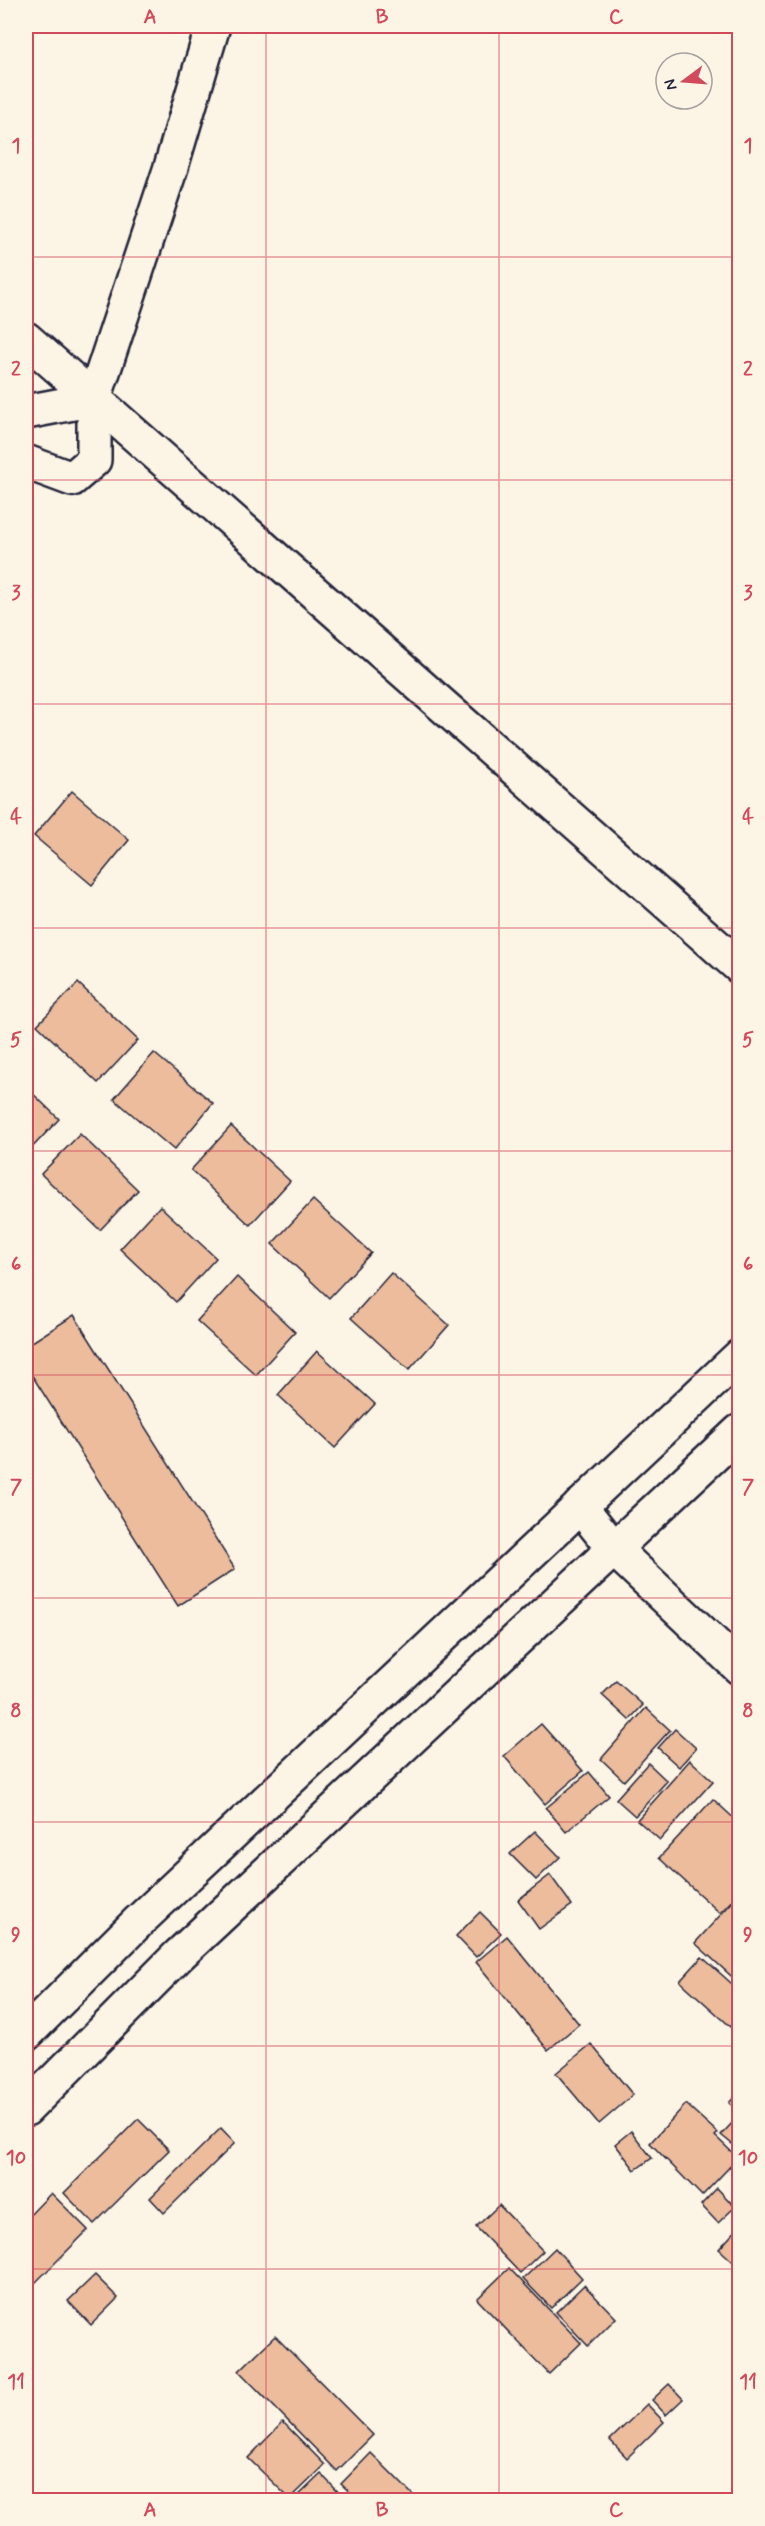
<svg xmlns="http://www.w3.org/2000/svg" width="765" height="2526" font-family="Mynerve,sans-serif">
<rect width="100%" height="100%" fill="#fcf5e5"/>
<filter id="ink" filterUnits="userSpaceOnUse"><feTurbulence type="fractalNoise" baseFrequency=".0167" numOctaves="2"/><feDisplacementMap in="SourceGraphic" scale="12" xChannelSelector="R" yChannelSelector="G"/><feConvolveMatrix kernelMatrix="1 2 1 2 8 2 1 2 1" color-interpolation-filters="sRGB"/></filter>
<g filter="url(#ink)">
<g fill="#ecbc9c" stroke="#22223b" stroke-width="1.5">
<polygon points="72,791 129,840 92,885 34,836"/>
<polygon points="78,983 138,1040 98,1083 37,1025"/>
<polygon points="154,1053 213,1103 174,1150 114,1099"/>
<polygon points="26,1087 59,1119 26,1154"/>
<polygon points="231,1126 290,1181 250,1225 191,1170"/>
<polygon points="80,1134 138,1190 100,1230 41,1174"/>
<polygon points="313,1200 371,1253 329,1298 272,1244"/>
<polygon points="160,1206 216,1258 176,1302 120,1249"/>
<polygon points="391,1273 449,1325 409,1370 351,1318"/>
<polygon points="237,1277 295,1332 256,1375 197,1321"/>
<polygon points="74,1315 235,1569 178,1606 26,1366 26,1346"/>
<polygon points="317,1351 375,1404 335,1448 278,1395"/>
<polygon points="616,1681 643,1705 629,1720 602,1695"/>
<polygon points="646,1708 670,1730 624,1781 601,1759"/>
<polygon points="541,1724 583,1771 545,1804 504,1756"/>
<polygon points="675,1729 696,1748 679,1767 658,1748"/>
<polygon points="690,1760 713,1781 660,1840 637,1820"/>
<polygon points="648,1763 667,1781 635,1816 616,1799"/>
<polygon points="589,1772 609,1796 566,1832 546,1808"/>
<polygon points="713,1799 740,1824 740,1892 720,1913 659,1858"/>
<polygon points="535,1831 560,1857 536,1880 510,1854"/>
<polygon points="550,1875 572,1905 539,1929 518,1900"/>
<polygon points="736,1898 740,1902 740,1984 695,1943"/>
<polygon points="480,1912 501,1933 476,1957 456,1936"/>
<polygon points="507,1936 579,2024 548,2050 476,1962"/>
<polygon points="702,1957 740,1991 740,2035 680,1981"/>
<polygon points="591,2044 633,2095 599,2124 556,2073"/>
<polygon points="740,2091 740,2113 729,2103"/>
<polygon points="686,2104 718,2133 715,2136 738,2158 702,2196 650,2143"/>
<polygon points="138,2119 169,2150 94,2224 64,2193"/>
<polygon points="734,2121 740,2126 740,2145 737,2148 721,2135"/>
<polygon points="221,2128 235,2143 164,2213 150,2198"/>
<polygon points="631,2131 652,2158 635,2170 615,2144"/>
<polygon points="717,2188 735,2207 718,2223 701,2205"/>
<polygon points="51,2193 88,2230 30,2288 26,2283 26,2219"/>
<polygon points="499,2205 543,2251 520,2273 476,2227"/>
<polygon points="740,2226 740,2268 719,2249"/>
<polygon points="555,2248 582,2278 551,2308 523,2279"/>
<polygon points="509,2268 581,2343 549,2374 477,2299"/>
<polygon points="95,2275 118,2298 91,2325 68,2301"/>
<polygon points="584,2285 616,2318 588,2346 556,2312"/>
<polygon points="275,2336 373,2435 337,2471 239,2371"/>
<polygon points="669,2384 683,2399 666,2415 652,2400"/>
<polygon points="647,2404 664,2422 627,2458 610,2440"/>
<polygon points="283,2422 325,2465 290,2499 248,2458"/>
<polygon points="371,2453 418,2500 358,2500 341,2484"/>
<polygon points="321,2474 346,2500 294,2500"/>
</g>
<g fill="none" stroke-linecap="round" stroke-linejoin="round">
<g stroke="#22223b" stroke-width="38">
<g id="minor">
<polyline points="26,339 740,967"/>
<polyline points="26,412 94,399"/>
<polyline points="26,462 72,479 94,460 94,399 171,167 213,26"/>
<polyline points="580,1506 614,1549 740,1668"/>
</g>
</g>
<g stroke="#22223b" stroke-width="38">
<g id="secondary">
<polyline points="26,2034 139,1921 740,1356"/>
<polyline points="26,2109 179,1955 740,1431"/>
</g>
</g>
<use href="#minor" stroke="#fcf5e5" stroke-width="33"/>
<use href="#secondary" stroke="#fcf5e5" stroke-width="33"/>
</g>
</g>
<path fill="none" stroke="#d1495b" stroke-width="1.5" stroke-opacity="0.55" d="M266,26V2500M499,26V2500M26,257H740M26,480H740M26,704H740M26,928H740M26,1151H740M26,1375H740M26,1598H740M26,1822H740M26,2046H740M26,2269H740"/>
<rect width="765" height="2526" fill="none" stroke="#fcf5e5" stroke-width="66"/>
<g transform="translate(684 81) rotate(254)"><circle r="28" fill="#fcf5e5" stroke="#a5a1a1" stroke-width="1.5"/>
<path d="M0-4.5L10 22L0 15L-10 22Z" fill="#d1495b"/>
<text y="-9" font-size="16" font-weight="bold" text-anchor="middle" fill="#22223b">N</text>
</g>
<rect x="33" y="33" width="699" height="2460" fill="none" stroke="#d1495b" stroke-width="2"/>
<g font-size="20" text-anchor="middle" font-weight="bold" fill="#d1495b">
<text x="150" y="23">A</text>
<text x="382" y="23">B</text>
<text x="616" y="23">C</text>
<text x="16" y="152">1</text>
<text x="748" y="152">1</text>
<text x="16" y="375">2</text>
<text x="748" y="375">2</text>
<text x="16" y="599">3</text>
<text x="748" y="599">3</text>
<text x="16" y="823">4</text>
<text x="748" y="823">4</text>
<text x="16" y="1046">5</text>
<text x="748" y="1046">5</text>
<text x="16" y="1270">6</text>
<text x="748" y="1270">6</text>
<text x="16" y="1493">7</text>
<text x="748" y="1493">7</text>
<text x="16" y="1717">8</text>
<text x="748" y="1717">8</text>
<text x="16" y="1941">9</text>
<text x="748" y="1941">9</text>
<text x="16" y="2164">10</text>
<text x="748" y="2164">10</text>
<text x="16" y="2388">11</text>
<text x="748" y="2388">11</text>
<text x="150" y="2516">A</text>
<text x="382" y="2516">B</text>
<text x="616" y="2516">C</text>
</g>
</svg>
